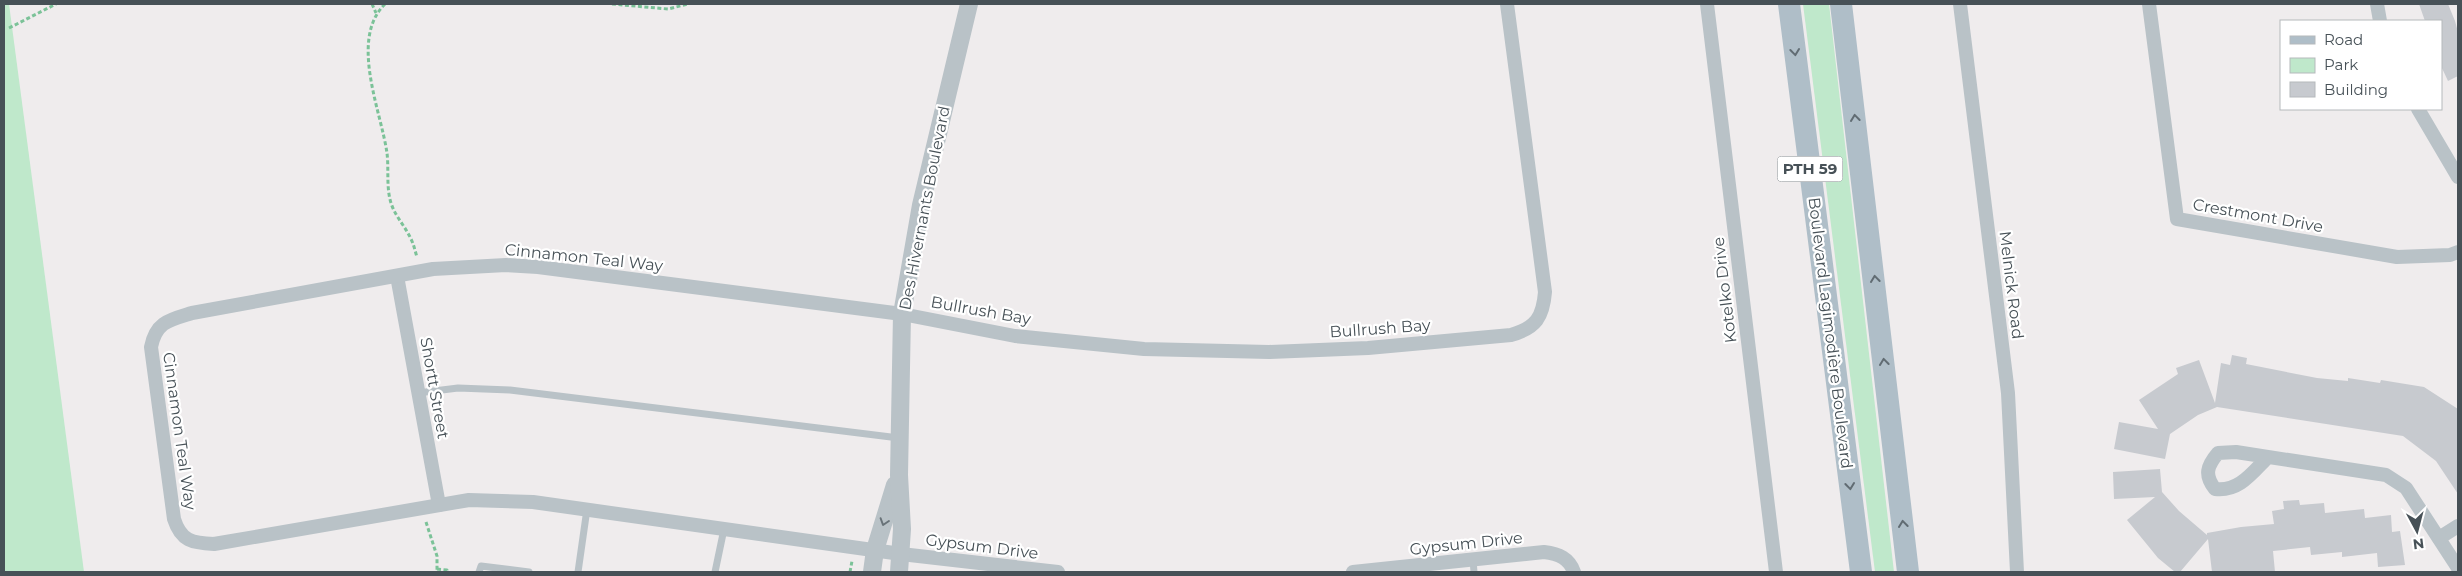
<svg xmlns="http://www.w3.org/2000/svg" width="2462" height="576" font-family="Montserrat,sans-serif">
<rect width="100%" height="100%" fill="#efeced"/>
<g fill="#bfe8cb">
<polygon points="4,4 9,4 84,572 4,572"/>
<polygon points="1803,4 1829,4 1894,572 1875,572"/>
</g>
<g fill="#c7cacf">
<polygon points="2419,4 2448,4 2455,21 2458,32 2458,76 2448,81 2441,66 2441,21 2425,21"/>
<polygon points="2232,355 2247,358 2246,364 2317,378 2348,381 2348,378 2380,383 2381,380 2424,387 2458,409 2458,494 2436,461 2403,436 2217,407 2198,415 2170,434 2165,459 2114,449 2119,422 2158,429 2139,400 2178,374 2176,368 2199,360 2215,403 2221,363 2230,365"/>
<polygon points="2160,469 2162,492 2179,511 2207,535 2207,533 2241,527 2274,524 2272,511 2284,509 2283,501 2299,500 2300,505 2324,503 2325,513 2364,509 2365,518 2391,515 2392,532 2400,531 2405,565 2378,567 2377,553 2342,557 2342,552 2311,555 2310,547 2273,551 2275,572 2212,572 2208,539 2180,572 2175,572 2158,558 2127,520 2155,497 2114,499 2113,472"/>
</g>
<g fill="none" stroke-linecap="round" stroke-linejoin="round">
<g stroke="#7bc298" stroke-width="3" stroke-dasharray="4 2.5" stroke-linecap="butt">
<polyline points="372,4 376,13"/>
<path d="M385,4C349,39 381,111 387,153C389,169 386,187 391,203C395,216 405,226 411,239C414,245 415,251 417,257"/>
<polyline points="612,4 668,9 688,4"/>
<polyline points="9,28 56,4"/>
<polyline points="426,522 437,556 437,572"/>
<polyline points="437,569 447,570 447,572"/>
<polyline points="850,572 852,561"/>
</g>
<g stroke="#b9c2c7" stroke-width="7">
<polyline points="418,393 458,388 510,390 899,438"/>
<polyline points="1473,560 1474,572"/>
<polyline points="479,572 481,566 529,572"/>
<polyline points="578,572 587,509"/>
<polyline points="715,572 724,529"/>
</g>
<g stroke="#b9c2c7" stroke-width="14">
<polyline points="1707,4 1776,572"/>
<polyline points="1960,4 2008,393 2017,572"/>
<polyline points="2149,4 2177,219 2397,257 2450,255 2458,252"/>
<polyline points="2377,4 2380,21"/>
<polyline points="2418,109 2458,177"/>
<polyline points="397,276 439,505"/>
<path d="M2268,457C2252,473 2239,492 2215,489C2204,475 2207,466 2218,453L2236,452L2386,475L2406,488L2458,568"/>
<polyline points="2439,538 2458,526"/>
<path d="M1058,572L901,554L533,502L469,500L214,544C192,543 181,541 174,519L151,347C156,322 169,320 192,313L433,269L506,265L538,267L902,314L1015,336L1144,349L1269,352L1368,348L1511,335C1536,328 1543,317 1545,292L1507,4"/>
<path d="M1353,572L1544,552C1559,554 1569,558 1574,572"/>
</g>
<g stroke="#b9c2c7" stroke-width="18">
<polyline points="872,572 875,550 895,485"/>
<polyline points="899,572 902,529 899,475 902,314 921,205 969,4"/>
</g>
<g stroke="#afbec8" stroke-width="22">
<polyline points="1789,4 1861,572"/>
<polyline points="1841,4 1908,572"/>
</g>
</g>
<defs><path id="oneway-chevron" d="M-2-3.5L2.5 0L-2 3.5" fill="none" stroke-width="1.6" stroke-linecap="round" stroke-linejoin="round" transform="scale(1.25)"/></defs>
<g stroke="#616c73">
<use href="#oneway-chevron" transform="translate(1795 52) rotate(83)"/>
<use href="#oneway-chevron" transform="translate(1855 118) rotate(-97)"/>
<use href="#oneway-chevron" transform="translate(1875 279) rotate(-97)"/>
<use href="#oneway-chevron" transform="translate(1884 362) rotate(-97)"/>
<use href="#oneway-chevron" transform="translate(1850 486) rotate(83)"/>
<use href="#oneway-chevron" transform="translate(1903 524) rotate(-97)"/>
</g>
<use stroke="#697379" href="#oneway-chevron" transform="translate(884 522) rotate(108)"/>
<g text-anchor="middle" stroke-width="4.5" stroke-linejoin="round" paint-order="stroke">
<rect fill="#fff" stroke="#7e8589" stroke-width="1" x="1777.5" y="156.5" width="65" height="25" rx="4"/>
<g font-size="15" font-weight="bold" fill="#475157">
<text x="1810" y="174">PTH 59</text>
</g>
<g font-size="16" fill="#475157" stroke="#fff">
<text transform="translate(924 208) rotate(-79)" y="6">Des Hivernants Boulevard</text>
<text transform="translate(2258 215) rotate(10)" y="6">Crestmont Drive</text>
<text transform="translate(584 257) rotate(6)" y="6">Cinnamon Teal Way</text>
<text transform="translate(2012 285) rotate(83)" y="6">Melnick Road</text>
<text transform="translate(1724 290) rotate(-97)" y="6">Kotelko Drive</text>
<text transform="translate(981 310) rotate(10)" y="6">Bullrush Bay</text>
<text transform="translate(1380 328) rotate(-4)" y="6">Bullrush Bay</text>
<text transform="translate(1831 333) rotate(83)" y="6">Boulevard Lagimodière Boulevard</text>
<text transform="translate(435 388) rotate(80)" y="6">Shortt Street</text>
<text transform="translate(180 431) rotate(82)" y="6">Cinnamon Teal Way</text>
<text transform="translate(1466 543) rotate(-6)" y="6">Gypsum Drive</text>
<text transform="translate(982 546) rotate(7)" y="6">Gypsum Drive</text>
</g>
</g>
<rect width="2462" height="576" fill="none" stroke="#475157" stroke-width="10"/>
<rect x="2280" y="20" width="162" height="90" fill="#ffffff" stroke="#b5b9bc"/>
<rect x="2290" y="36" width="25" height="8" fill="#afbec8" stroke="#b5b9bc"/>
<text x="2324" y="45" font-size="15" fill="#475157">Road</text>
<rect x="2290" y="58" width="25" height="15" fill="#bfe8cb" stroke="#b5b9bc"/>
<text x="2324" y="70" font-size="15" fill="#475157">Park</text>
<rect x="2290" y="82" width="25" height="15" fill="#c7cacf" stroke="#b5b9bc"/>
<text x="2324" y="95" font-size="15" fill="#475157">Building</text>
<g transform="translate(2417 531) rotate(173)" stroke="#ffffff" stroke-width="4" paint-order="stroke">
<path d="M0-4L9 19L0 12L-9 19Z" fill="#475157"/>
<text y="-8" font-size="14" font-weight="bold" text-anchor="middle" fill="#475157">N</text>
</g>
</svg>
